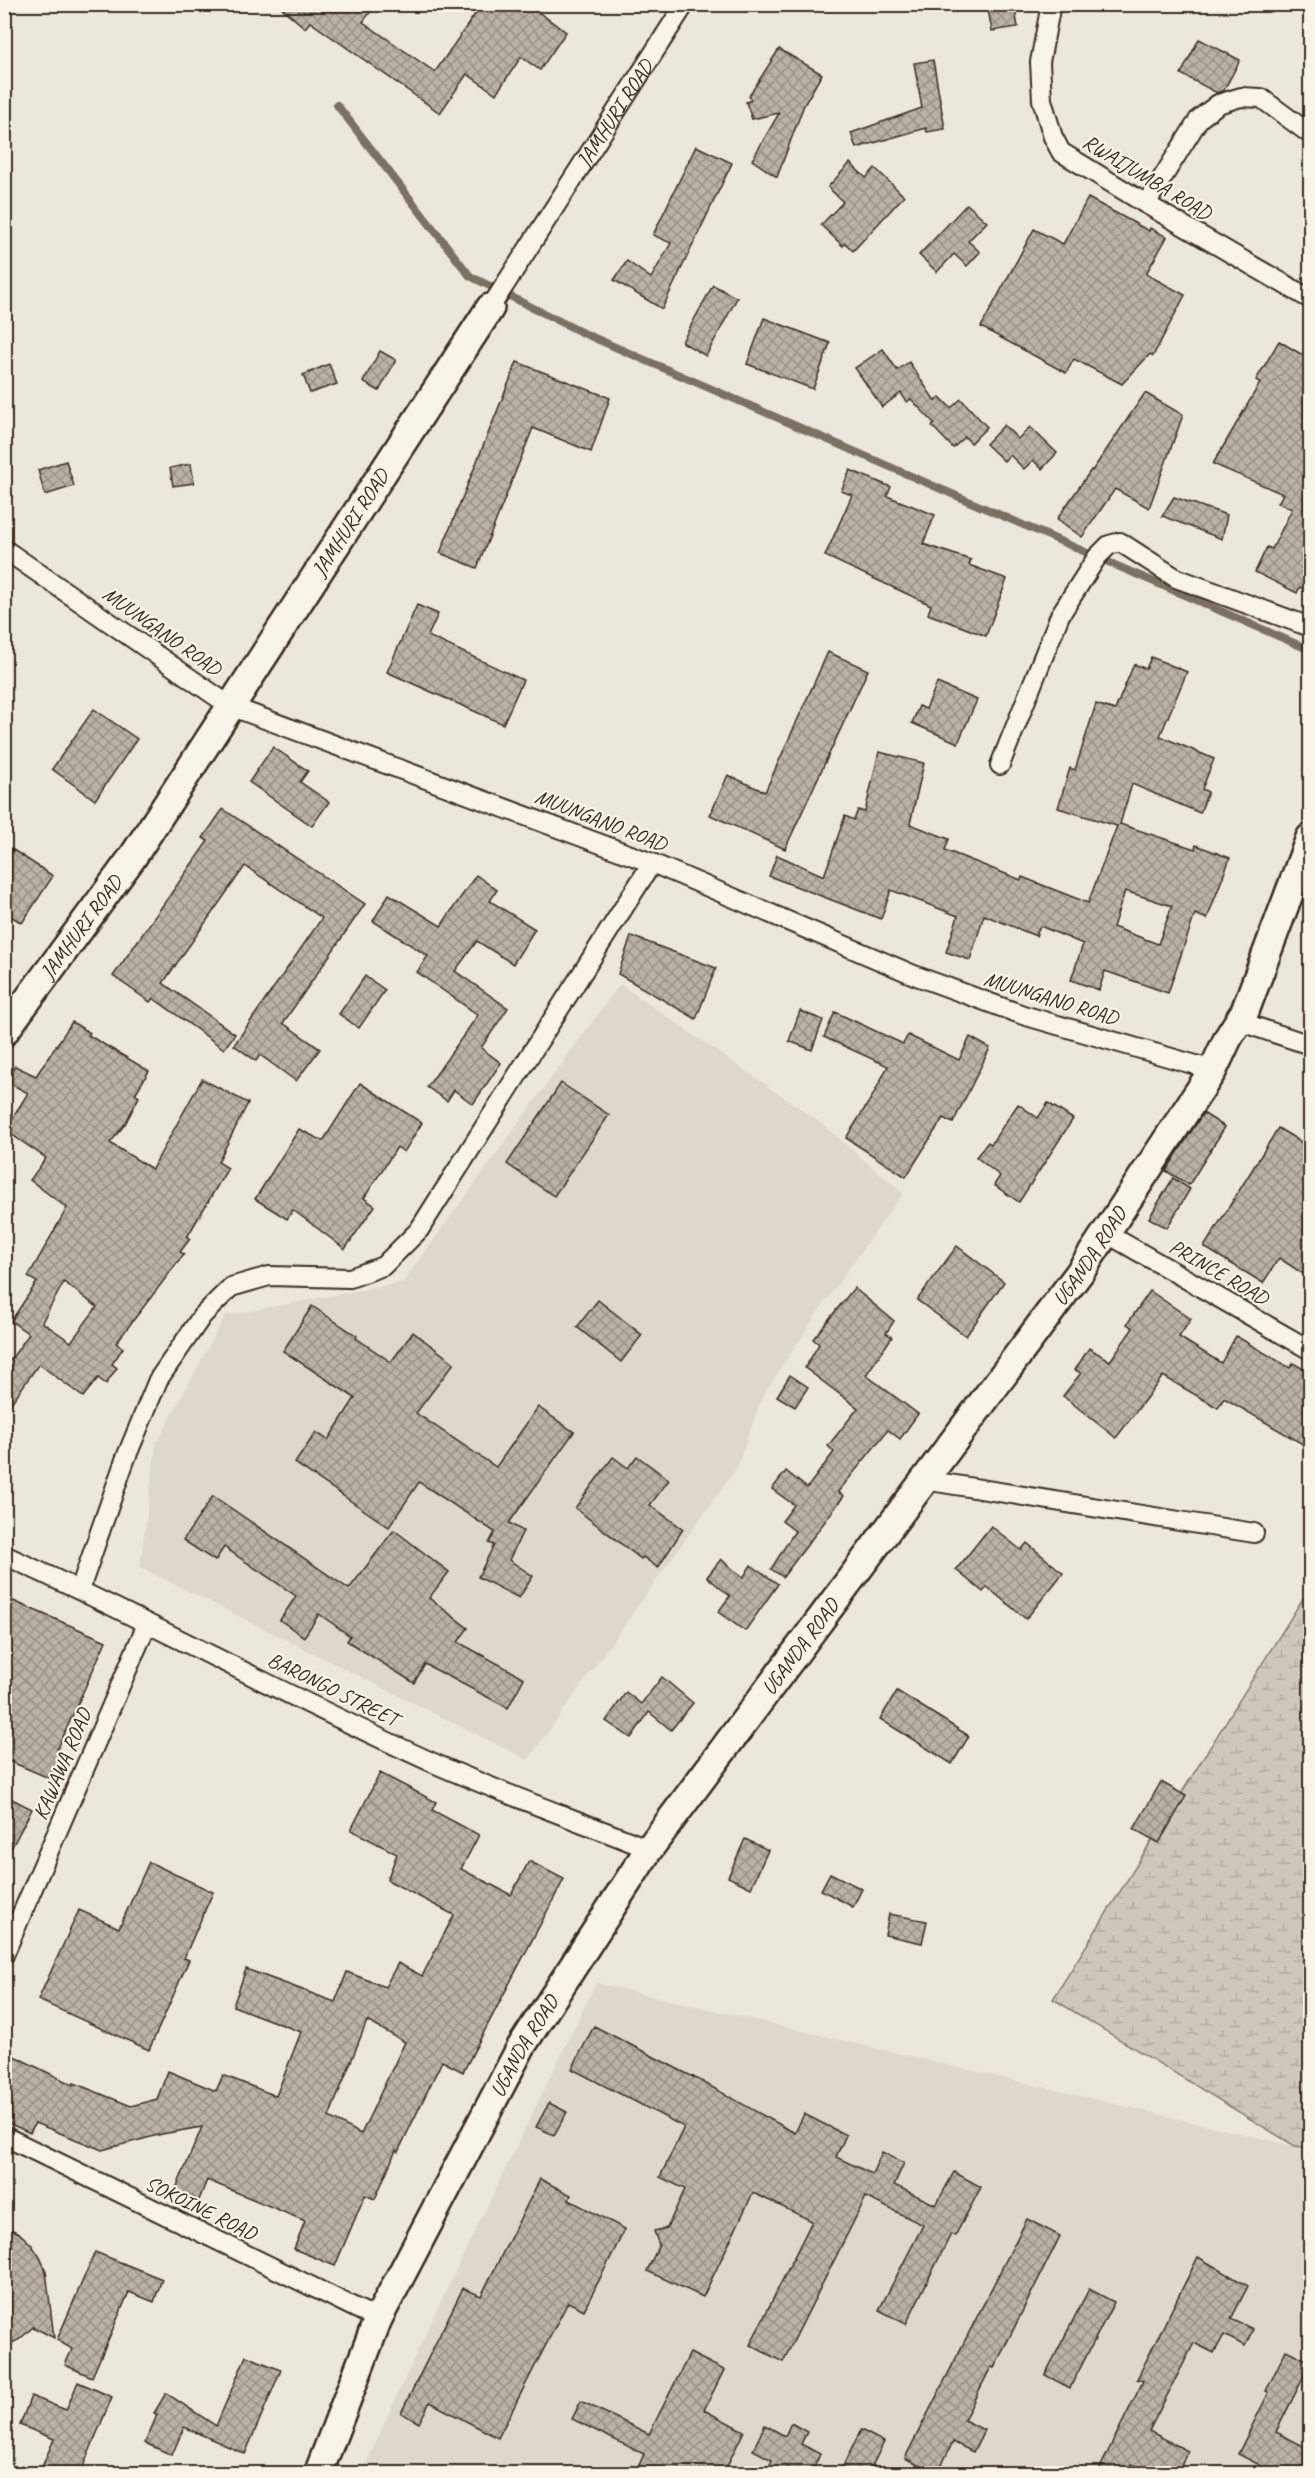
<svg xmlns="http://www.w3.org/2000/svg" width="1315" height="2478" font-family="Caveat,sans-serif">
<defs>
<pattern id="wetland-marsh" width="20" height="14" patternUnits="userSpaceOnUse" patternTransform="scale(1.5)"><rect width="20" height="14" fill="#cec8bc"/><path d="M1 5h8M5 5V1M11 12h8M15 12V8" fill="none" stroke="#b2aca1"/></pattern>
<pattern id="building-cross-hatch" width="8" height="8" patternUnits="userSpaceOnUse" patternTransform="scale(1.5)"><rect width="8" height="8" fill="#bab2a7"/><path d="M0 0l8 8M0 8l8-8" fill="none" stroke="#989187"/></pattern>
</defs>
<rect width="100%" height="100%" fill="#ece7dc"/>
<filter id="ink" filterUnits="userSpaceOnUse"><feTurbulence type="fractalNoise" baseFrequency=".0167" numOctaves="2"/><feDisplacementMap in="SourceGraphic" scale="12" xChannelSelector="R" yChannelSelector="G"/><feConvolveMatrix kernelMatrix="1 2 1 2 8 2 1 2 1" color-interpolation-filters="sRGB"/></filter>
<g filter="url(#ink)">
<g fill="#ddd7cc">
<polygon points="620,984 818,1121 903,1193 822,1306 762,1397 737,1467 528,1760 140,1567 156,1445 225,1316 403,1282"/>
<polygon points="596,1983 1295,2146 1310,2148 1310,2473 361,2474 430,2324"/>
</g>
<polygon fill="url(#wetland-marsh)" stroke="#84796d" stroke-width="1.5" points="1310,1587 1310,2148 1295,2146 1053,1999"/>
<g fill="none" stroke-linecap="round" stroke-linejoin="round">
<polyline stroke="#7c7064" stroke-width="8" points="337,105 470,276 583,333 1310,650"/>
</g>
<g fill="url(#building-cross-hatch)" stroke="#3b2a1e" stroke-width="1.5" fill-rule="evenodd">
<polygon points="277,4 376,4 363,22 435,72 482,4 527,4 566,32 540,70 521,57 496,94 467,74 440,113 310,22 305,28"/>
<polygon points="987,4 1014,4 1018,27 992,31"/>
<polygon points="1199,39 1240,60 1224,90 1217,93 1181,74"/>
<polygon points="779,49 822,74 804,105 777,177 752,160 779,113 752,119 746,102 751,100 749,96"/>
<polygon points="933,60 945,129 927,132 926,128 856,148 851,133 922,108 914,63"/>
<polygon points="696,146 732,163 662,309 614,280 627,261 651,278 671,243 653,235"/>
<polygon points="850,163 866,178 875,168 904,196 853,251 845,243 843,246 821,225 843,202 828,187"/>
<polygon points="1088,198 1149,231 1150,228 1167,237 1146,274 1185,295 1153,356 1150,354 1122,384 1074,359 1066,373 981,327 1034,229 1063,244"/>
<polygon points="967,204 987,222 968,241 980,252 967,266 954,254 937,272 919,255"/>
<polygon points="713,285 737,298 706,356 682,342"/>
<polygon points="764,318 830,343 813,389 747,364"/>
<polygon points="1279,341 1311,360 1311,592 1300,587 1297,593 1255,572 1267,547 1272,549 1292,509 1278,503 1283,494 1213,464 1260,383 1256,380"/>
<polygon points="883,349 897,370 909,362 935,401 940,397 951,408 961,399 987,427 971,443 965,437 953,448 932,426 935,424 911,399 907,402 901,393 882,407 855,368"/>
<polygon points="380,351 396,360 379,391 363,382"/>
<polygon points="517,362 610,398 591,452 533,428 477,568 440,553"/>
<polygon points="329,364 337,384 310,393 303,375"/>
<polygon points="1145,393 1183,415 1149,508 1115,489 1082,537 1057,519 1091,470 1092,471"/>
<polygon points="1004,425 1018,439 1030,427 1057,453 1042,469 1033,460 1024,469 1010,455 1004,461 986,444"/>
<polygon points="66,461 74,486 45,495 38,470"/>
<polygon points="191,464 194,483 173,486 170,468"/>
<polygon points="850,470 891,487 887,496 935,515 923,544 971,560 969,565 1007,579 986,636 928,614 931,605 825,556 852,495 841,491"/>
<polygon points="1174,497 1227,515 1222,539 1162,516"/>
<polygon points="417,605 438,614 428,636 523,680 503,724 387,672"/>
<polygon points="828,652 868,670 785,849 710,815 728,775 765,792"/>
<path d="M1151,657L1187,672L1160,736L1214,759L1202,789L1208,792L1200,813L1132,784L1120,824L1195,849L1196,845L1230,858L1207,919L1195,914L1168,993L1105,971L1099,990L1071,980L1083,944L1040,926L1036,936L984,915L970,960L946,952L958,916L891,890L881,919L769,876L777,855L824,876L845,816L854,820L858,810L865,812L879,752L924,763L910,824L949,839L945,850L1021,880L1022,877L1088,903L1117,826L1058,808L1070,768L1075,770L1096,704L1115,710L1134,664L1146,669ZM1125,891L1172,906L1158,944L1113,927Z"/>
<polygon points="937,683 977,700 958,743 912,723 919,706 926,709"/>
<polygon points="94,709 137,739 95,800 52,769"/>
<polygon points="273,747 308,771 300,782 329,802 312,826 249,782"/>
<polygon points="223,809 365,904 283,1023 320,1049 296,1081 260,1055 256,1061 234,1045 322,918 245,866 163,983 235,1034 224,1049 153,998 150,1002 113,976 208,841 203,838"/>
<polygon points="4,844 53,876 22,923 4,912"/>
<polygon points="476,875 497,890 490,901 535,929 513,964 477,941 455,971 508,1008 481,1048 501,1063 473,1104 454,1090 447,1101 427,1087 478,1015 417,972 428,956 373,921 389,894 441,926"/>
<polygon points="631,936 716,968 696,1019 618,974"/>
<polygon points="365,976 385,990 359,1028 339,1014"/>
<polygon points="800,1011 823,1020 812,1050 789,1041"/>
<polygon points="835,1012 903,1044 908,1035 959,1060 970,1037 990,1048 953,1123 943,1118 906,1177 846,1138 872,1097 888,1066 824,1037"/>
<path d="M72,1022L90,1033L88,1035L149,1071L135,1094L139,1097L125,1124L110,1143L152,1169L202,1079L248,1103L218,1162L228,1168L187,1237L190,1239L180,1252L184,1254L116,1343L123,1348L112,1364L117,1368L106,1384L98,1378L83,1397L39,1364L4,1413V1369L29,1334L11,1321L37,1282L28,1277L67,1208L30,1180L46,1158L5,1130L28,1093L7,1082L15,1066L36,1076ZM64,1282L97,1307L71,1342L42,1322Z"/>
<polygon points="360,1083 422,1123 404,1152 397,1147 364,1198 375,1206 345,1249 293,1210 287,1219 255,1199 299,1129 323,1141"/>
<polygon points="561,1083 609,1115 554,1196 507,1164"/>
<polygon points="1048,1103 1073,1119 1019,1202 994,1185 1000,1176 976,1157 988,1142 991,1144 1018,1104 1038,1118"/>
<polygon points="1203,1113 1225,1127 1189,1185 1166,1171"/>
<polygon points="1278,1128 1311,1148 1311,1279 1279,1258 1263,1283 1204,1247"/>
<polygon points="1173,1178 1190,1189 1167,1228 1149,1218"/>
<polygon points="957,1246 1004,1282 966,1336 917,1300"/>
<polygon points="854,1288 894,1321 886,1333 892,1337 866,1375 918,1414 900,1439 888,1430 838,1492 844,1496 783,1577 771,1569 795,1531 782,1521 794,1505 772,1489 786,1471 807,1488 834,1452 828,1446 858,1408 805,1368 819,1344 813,1339"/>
<polygon points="1150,1291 1191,1319 1179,1337 1221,1363 1236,1336 1290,1368 1293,1363 1311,1373 1311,1449 1224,1398 1218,1408 1163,1376 1116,1438 1063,1396 1081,1373 1075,1370 1089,1348 1110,1361 1133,1328 1127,1324"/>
<polygon points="598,1300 642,1335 621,1362 577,1327"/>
<polygon points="312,1306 357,1336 356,1338 391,1362 413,1332 454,1363 416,1413 496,1467 538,1407 574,1432 509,1523 523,1531 509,1560 533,1576 519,1598 478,1577 494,1545 489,1543 495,1532 419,1482 389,1527 295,1463 316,1432 328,1440 355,1398 283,1351"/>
<polygon points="790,1375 808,1387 795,1407 777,1396"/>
<polygon points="637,1456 669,1480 650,1505 683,1529 658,1568 643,1557 641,1559 575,1508 613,1457 628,1468"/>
<polygon points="213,1496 349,1589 394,1530 449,1572 429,1598 468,1628 458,1642 524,1678 508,1708 425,1664 414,1683 347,1641 350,1636 319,1614 304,1637 280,1620 296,1596 224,1547 215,1561 183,1540"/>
<polygon points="991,1526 1021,1550 1027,1543 1063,1573 1026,1619 987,1587 983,1592 956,1570"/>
<polygon points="721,1559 743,1578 751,1565 778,1584 745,1631 718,1612 730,1596 707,1577"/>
<polygon points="4,1597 106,1641 57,1750 60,1752 49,1778 4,1759"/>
<polygon points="662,1677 693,1703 671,1730 649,1712 631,1738 606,1721 626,1692 641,1704"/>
<polygon points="897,1691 969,1736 952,1764 880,1719"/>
<path d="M380,1773L436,1802L432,1810L479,1835L461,1869L511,1895L529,1861L564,1879L463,2072L442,2061L398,2152L396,2150L375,2199L365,2195L335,2266L294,2249L305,2221L207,2180L199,2200L175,2191L202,2127L162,2134L102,2150L35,2123L30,2133L4,2121V2051L73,2085L74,2083L131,2106L157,2099L168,2071L216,2091L223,2075L276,2096L301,2032L233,2006L246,1969L335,2002L347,1972L385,1987L398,1963L422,1976L454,1915L387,1880L397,1854L351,1830ZM367,2021L405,2042L361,2134L329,2117Z"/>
<polygon points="1161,1782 1186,1796 1159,1843 1134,1829"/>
<polygon points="4,1795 32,1809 4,1862"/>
<polygon points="745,1839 768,1850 751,1888 728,1877"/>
<polygon points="149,1862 213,1892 184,1958 189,1960 149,2050 38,2000 79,1910 119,1928"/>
<polygon points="830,1873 862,1889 853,1907 821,1890"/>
<polygon points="889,1914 927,1921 922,1943 885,1935"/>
<polygon points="594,2026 699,2080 795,2133 804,2114 846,2135 836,2157 872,2174 882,2152 904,2163 894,2185 936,2205 954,2172 981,2187 955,2236 951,2234 906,2324 879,2310 923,2225 866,2197 783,2362 750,2345 812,2221 753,2193 703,2297 647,2271 659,2245 654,2231 667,2228 685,2189 660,2177 684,2127 572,2069"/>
<polygon points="549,2103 567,2112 554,2135 536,2127"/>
<polygon points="540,2179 571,2195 569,2200 625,2229 584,2310 568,2302 498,2438 430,2402 419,2423 401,2413 463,2288 481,2296"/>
<polygon points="1027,2219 1060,2236 994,2368 991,2367 964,2420 984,2430 973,2452 953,2442 937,2474 934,2474 905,2458"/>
<polygon points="4,2226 19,2233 31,2244 40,2257 46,2271 54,2338 33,2327 20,2339 4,2347"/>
<polygon points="95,2252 162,2279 154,2302 129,2292 92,2377 65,2365 72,2349 57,2340"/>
<polygon points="1198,2257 1248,2286 1231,2319 1253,2329 1245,2346 1224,2335 1214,2353 1194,2343 1149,2431 1188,2451 1177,2474 1152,2474 1132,2464 1128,2474 1097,2474 1143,2381 1137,2379"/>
<polygon points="1089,2289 1114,2302 1070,2388 1045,2375"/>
<polygon points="1286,2350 1311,2362 1276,2432 1311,2450 1311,2474 1277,2474 1238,2454 1269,2392 1266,2391"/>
<polygon points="690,2353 724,2370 704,2410 744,2431 723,2474 635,2474 644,2454 572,2419 581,2401 649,2434"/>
<polygon points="246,2356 281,2370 245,2454 184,2427 172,2455 145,2443 157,2415 154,2413 166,2393 216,2426"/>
<polygon points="78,2382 112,2397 80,2474 57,2474 42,2467 54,2439 20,2425 31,2396 66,2410"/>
<polygon points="791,2423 807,2432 801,2444 820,2454 811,2474 799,2474 788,2468 785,2474 766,2474 772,2460 753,2450 765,2425 785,2436"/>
<polygon points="861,2430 884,2442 868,2474 839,2474"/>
</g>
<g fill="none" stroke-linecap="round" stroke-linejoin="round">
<g stroke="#3b2a1e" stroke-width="22">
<g id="street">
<polyline points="1051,4 1040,62 1042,100 1053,137 1061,152 1146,204 1310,299"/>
<polyline points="1146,204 1199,119 1218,104 1241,97 1261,98 1310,134"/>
<path id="s1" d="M490,308L685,4"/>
<polyline points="4,549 230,706 652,863 914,975 1023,1015 1213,1070"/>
<polyline points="1000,765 1060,615 1097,557 1109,545 1120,542 1176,578 1310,627"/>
<polyline points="1238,1021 1310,1045"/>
<polyline points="1106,1233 1310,1350"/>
<polyline points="924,1480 1254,1533"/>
<path d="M4,1555C150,1621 291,1699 438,1765C507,1795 579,1821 649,1849"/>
<polyline points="80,1589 125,1460 158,1380 202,1316 231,1287 269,1276 350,1278 383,1266 419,1230 652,863"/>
<polyline points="4,1955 147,1624"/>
<polyline points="4,2136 378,2319"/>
</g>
</g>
<g stroke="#3b2a1e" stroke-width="32">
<g id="secondary">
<path id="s2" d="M4,1032L132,858L490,308"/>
<path id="s3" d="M318,2474L378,2319L521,2047L649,1849L1080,1272L1213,1070L1228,1038L1245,1011L1310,838"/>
</g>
</g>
<use href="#street" stroke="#f7f3e8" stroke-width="18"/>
<use href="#secondary" stroke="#f7f3e8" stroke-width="27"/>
</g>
</g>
<g text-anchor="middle" stroke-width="4.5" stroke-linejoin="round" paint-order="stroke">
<g font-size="21" fill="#3b2a1e" stroke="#f7f3e8">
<text dy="7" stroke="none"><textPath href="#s1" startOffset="231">JAMHURI ROAD</textPath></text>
<text transform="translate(1147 177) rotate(31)" y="7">RWAIJUMBA ROAD</text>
<text dy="7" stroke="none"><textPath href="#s2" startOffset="616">JAMHURI ROAD</textPath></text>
<text transform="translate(162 631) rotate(35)" y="7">MUUNGANO ROAD</text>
<text transform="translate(601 820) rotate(21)" y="7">MUUNGANO ROAD</text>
<text dy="7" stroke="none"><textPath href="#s2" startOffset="130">JAMHURI ROAD</textPath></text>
<text transform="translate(1051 998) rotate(17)" y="7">MUUNGANO ROAD</text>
<text dy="7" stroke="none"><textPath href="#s3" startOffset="1448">UGANDA ROAD</textPath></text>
<text transform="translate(1219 1272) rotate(30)" y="7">PRINCE ROAD</text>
<text dy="7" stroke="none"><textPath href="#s3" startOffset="962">UGANDA ROAD</textPath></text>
<text transform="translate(333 1689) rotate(26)" y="7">BARONGO STREET</text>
<text transform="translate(62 1764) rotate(-67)" y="7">KAWAWA ROAD</text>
<text dy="7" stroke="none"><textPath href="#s3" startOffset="476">UGANDA ROAD</textPath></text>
<text transform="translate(201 2208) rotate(26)" y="7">SOKOINE ROAD</text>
</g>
</g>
<rect width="1315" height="2478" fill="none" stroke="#f7f3e8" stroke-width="24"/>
<rect x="12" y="12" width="1291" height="2454" fill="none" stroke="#3b2a1e" stroke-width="2" filter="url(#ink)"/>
</svg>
